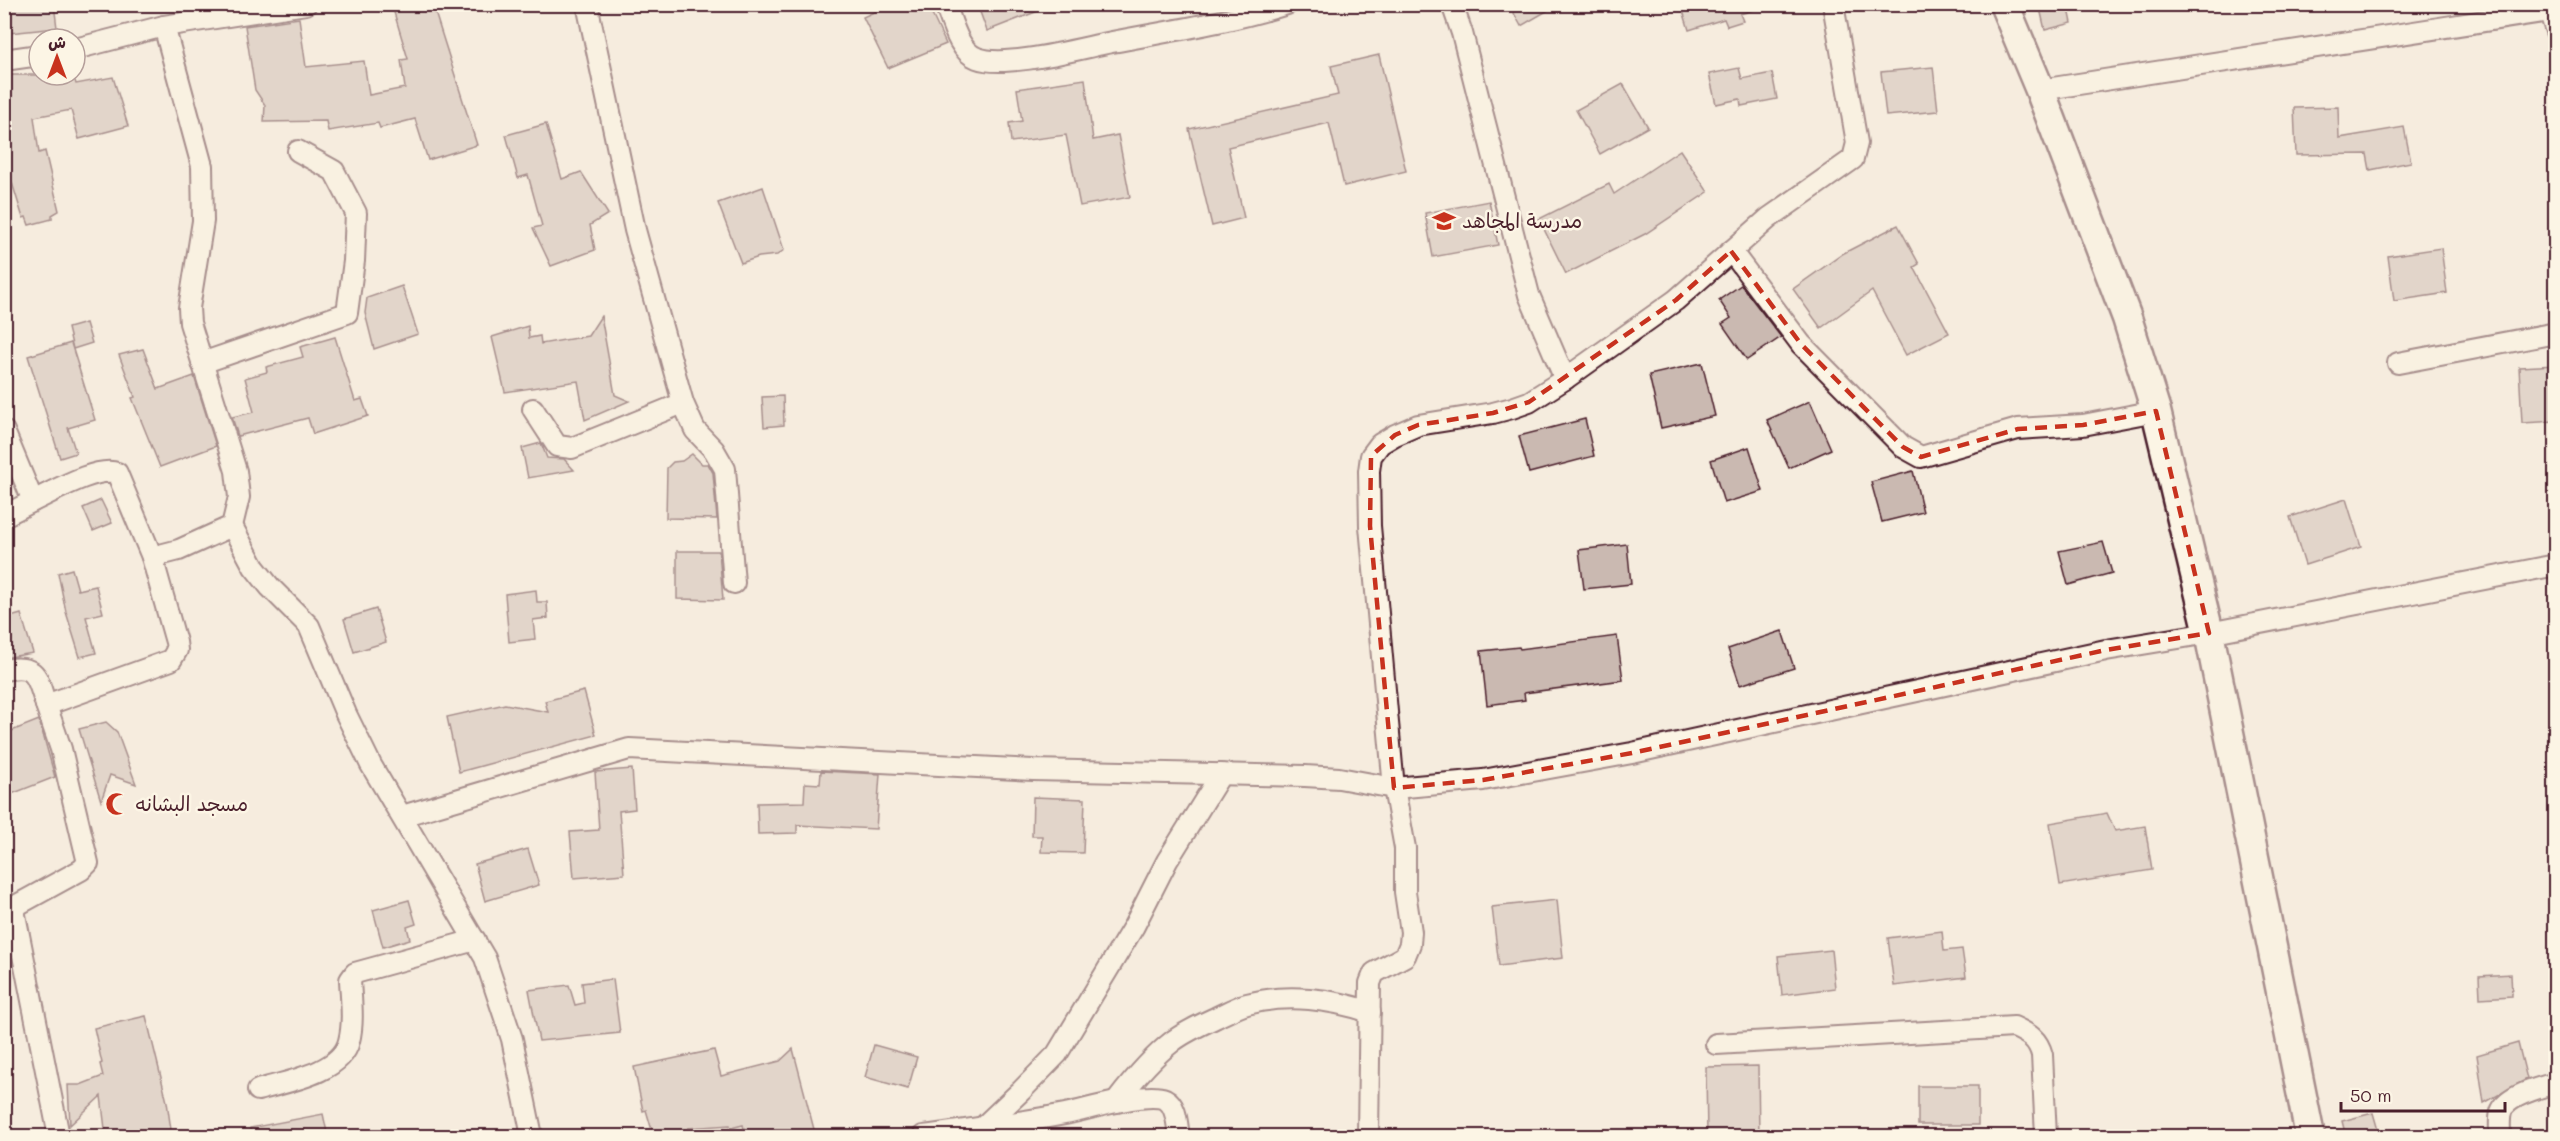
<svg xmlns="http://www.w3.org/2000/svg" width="2560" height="1141" font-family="Mali,'Playpen Sans Arabic',sans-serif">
<rect width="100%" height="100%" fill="#f5ecde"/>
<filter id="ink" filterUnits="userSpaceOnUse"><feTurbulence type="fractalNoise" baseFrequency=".0167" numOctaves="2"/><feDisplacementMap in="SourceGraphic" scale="12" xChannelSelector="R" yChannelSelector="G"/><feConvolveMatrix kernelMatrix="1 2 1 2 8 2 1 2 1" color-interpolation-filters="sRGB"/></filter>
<g filter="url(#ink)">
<g fill="#cab9b1" stroke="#4a1f2b" stroke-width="1.5">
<polygon points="4,4 54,4 57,28 9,33 9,19 4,12"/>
<polygon points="891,4 927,4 946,44 888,68 863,17"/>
<polygon points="977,4 1051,4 1051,6 987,31"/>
<polygon points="1509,4 1559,4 1521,26"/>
<polygon points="1681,4 1756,4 1757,9 1740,14 1743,21 1727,26 1724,19 1689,30"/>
<polygon points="2039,4 2068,4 2072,23 2045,30"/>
<polygon points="433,6 477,145 428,160 415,119 380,128 378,123 328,131 326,121 264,122 265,105 255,90 245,26 299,18 306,67 364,61 369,95 405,88 401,60 408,59 393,9"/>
<polygon points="1379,55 1406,171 1344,186 1329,123 1228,147 1244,218 1212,226 1189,129 1338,95 1331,66"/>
<polygon points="1933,67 1938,111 1886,116 1881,72"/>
<polygon points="1739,68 1742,79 1772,73 1777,99 1741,106 1740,99 1716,104 1709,74"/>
<polygon points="4,75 73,75 76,84 113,77 128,126 79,139 71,110 34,117 39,153 45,151 59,211 52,215 52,219 29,225 26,217 23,218 4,157"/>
<polygon points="1085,79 1093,140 1118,135 1130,197 1080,206 1066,135 1011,142 1009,123 1022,121 1017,89"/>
<polygon points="1623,84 1648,127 1600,154 1576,110"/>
<polygon points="2338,107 2339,138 2404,127 2411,162 2370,170 2367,154 2296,155 2294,108"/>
<polygon points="546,124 562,179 581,172 608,214 590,225 595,250 551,266 533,228 542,226 528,175 518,178 506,135"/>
<polygon points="1680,150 1708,192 1645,234 1566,274 1539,219 1609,184 1614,194"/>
<polygon points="763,187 784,250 777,255 759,257 741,263 718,203"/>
<polygon points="1489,201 1498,245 1433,257 1425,213"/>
<polygon points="1898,225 1919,264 1914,267 1949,333 1906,355 1872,291 1821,328 1793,289 1844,253"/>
<polygon points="2441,248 2447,293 2394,301 2388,256"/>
<polygon points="1741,285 1781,337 1747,360 1722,324 1731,318 1719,300"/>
<polygon points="402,286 418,334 374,349 365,313 367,298"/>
<polygon points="601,316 615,395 629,401 585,420 578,381 505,392 492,337 528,326 529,338 540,336 541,344 588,336"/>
<polygon points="86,323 92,343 73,349 68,328"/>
<polygon points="335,337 355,401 362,399 368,416 313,434 308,418 238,436 232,417 254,412 245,378 267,372 266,367 303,357 300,347"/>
<polygon points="71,343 95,420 68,428 76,453 60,458 28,356"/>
<polygon points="143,349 158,389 194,376 216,446 160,467 132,398 135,397 119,355"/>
<polygon points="1702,363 1715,416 1661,428 1649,375"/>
<polygon points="2556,365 2556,421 2522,423 2519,367"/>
<polygon points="783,396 784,425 764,427 762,397"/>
<polygon points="1810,401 1831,449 1789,468 1767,420"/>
<polygon points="1585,419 1594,456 1529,473 1519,436"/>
<polygon points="541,443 547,458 564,459 574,470 528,478 522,448"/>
<polygon points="1749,447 1763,491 1724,503 1711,460"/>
<polygon points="692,454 702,464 708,464 713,473 717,519 666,518 667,468 673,462 682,461"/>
<polygon points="1913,471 1923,512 1882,522 1871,482"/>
<polygon points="2346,499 2361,547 2305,565 2290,517"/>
<polygon points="101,500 112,523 93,531 83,508"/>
<polygon points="2103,542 2112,573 2068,585 2059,551"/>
<polygon points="1627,544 1631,584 1584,589 1579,550"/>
<polygon points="677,551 719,551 723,600 677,599"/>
<polygon points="72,569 78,590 96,586 103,613 86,617 96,653 80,657 66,612 58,573"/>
<polygon points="536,590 537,602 547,602 548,618 533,620 535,639 509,642 505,594"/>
<polygon points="376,609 386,642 354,652 344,619"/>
<polygon points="21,614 33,653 4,658 4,619"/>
<polygon points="1782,631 1794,668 1740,685 1728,649"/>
<polygon points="1617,636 1623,680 1524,693 1525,700 1487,705 1481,651 1519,647 1520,649"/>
<polygon points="584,691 596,735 459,772 447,717 505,704 548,712 545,701"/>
<polygon points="39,720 55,777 4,797 4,734"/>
<polygon points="106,722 117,732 136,784 110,775 101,801 79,729"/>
<polygon points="632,769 635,809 619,811 624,874 574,878 570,832 599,830 595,772"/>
<polygon points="821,771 880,774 876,829 797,825 797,833 758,834 757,803 804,802 805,783 820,784"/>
<polygon points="1033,797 1085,799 1083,853 1041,852 1042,836 1032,836"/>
<polygon points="2107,813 2115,831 2145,826 2152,870 2060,885 2050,823"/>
<polygon points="528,849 539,885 485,901 475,864"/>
<polygon points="409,900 416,924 407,927 410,939 383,947 373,910"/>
<polygon points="1557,900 1563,958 1499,966 1492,907"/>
<polygon points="1942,931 1944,951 1962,949 1966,977 1894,986 1888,938"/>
<polygon points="1831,950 1835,988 1782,995 1778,956"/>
<polygon points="2511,974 2512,996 2480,998 2479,976"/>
<polygon points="613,979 620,1033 539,1041 529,990 569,985 575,1005 584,1003 582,983"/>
<polygon points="146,1016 167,1102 172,1137 106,1137 101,1096 70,1125 68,1085 80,1085 103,1076 100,1064 102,1063 94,1028"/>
<polygon points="2518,1043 2527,1079 2484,1103 2477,1055"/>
<polygon points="874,1045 917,1057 908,1089 865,1077"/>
<polygon points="793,1049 816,1137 746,1137 743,1125 731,1128 730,1125 688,1128 690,1137 654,1137 646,1110 643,1111 634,1067 714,1050 721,1076 780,1061"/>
<polygon points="1758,1066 1759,1137 1707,1137 1706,1067"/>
<rect x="1918" y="1086" width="60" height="39"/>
<polygon points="2373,1113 2380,1137 2346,1137 2342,1121"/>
<polygon points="323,1114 328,1137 250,1137 250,1128"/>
</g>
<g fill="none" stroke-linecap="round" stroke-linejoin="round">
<g stroke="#4a1f2b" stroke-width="24">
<g id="street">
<polyline points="587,4 635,230 683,403 695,430 714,450 725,469 734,583"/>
<path d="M945,4C952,21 958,51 977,58C1005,69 1081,48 1112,42C1170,31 1230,22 1287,4"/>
<polyline points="1452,4 1462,33 1529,295 1565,379"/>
<polyline points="2547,4 2556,31"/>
<polyline points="75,49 164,26 306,4"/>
<polyline points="4,60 39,55"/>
<polyline points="2040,90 2549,11"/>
<polyline points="1731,251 1801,344 1903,447 1921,457 2018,429 2083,425 2156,411"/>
<polyline points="202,363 347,313 354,261 356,213 334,171 298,151"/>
<polyline points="2398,363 2556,333"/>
<polyline points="533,409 557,446 572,448 683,403"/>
<polyline points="4,431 33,501 4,516"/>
<path d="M33,501C53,492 96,466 117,473L152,557"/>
<polyline points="232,526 254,567 270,587 309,626 346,714 371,765 485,958 512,1039 532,1136"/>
<path d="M4,670C38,663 37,678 46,705"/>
<polyline points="402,816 629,749 1033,770 1305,776 1339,778 1394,788 1483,780 1632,753 2106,650 2209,633 2556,565"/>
<path d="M1716,1044L2014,1027C2029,1034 2038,1039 2042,1055L2046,1136"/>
<path d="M258,1090C285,1082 342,1073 349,1041C354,1022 351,1000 350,980L355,973L475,940"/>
<path d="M1116,1102C1133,1080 1151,1058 1173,1041C1185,1032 1200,1025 1213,1019C1224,1014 1236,1007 1247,1004C1287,993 1332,999 1370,1012"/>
<polyline points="983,1127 1021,1091 1057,1054 1134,926 1167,861 1221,774"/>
<polyline points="59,1136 14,910 19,904 81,870 88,863 61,749 46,705 171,660 177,650 176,642 152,557 179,550 232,526 239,497 236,471 190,323 189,308 203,221 202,166 164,26"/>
<path d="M923,1136C970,1129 1018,1123 1065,1114C1087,1110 1145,1091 1165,1099C1177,1105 1177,1125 1179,1136"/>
<polyline points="1368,1136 1370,983 1374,973 1405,956 1410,944 1411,932 1405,892 1405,848 1394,788 1370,526 1369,471 1371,456 1380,444 1395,435 1418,425 1493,413 1512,408 1529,402 1565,379 1676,300 1769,218 1853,159 1857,143 1833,4"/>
<path d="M2500,1136C2500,1129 2499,1120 2501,1112C2506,1096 2541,1087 2556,1083"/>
</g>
</g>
<g stroke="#4a1f2b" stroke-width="33">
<polyline id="secondary" points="2004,4 2040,90 2127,318 2156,411 2209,633 2310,1136"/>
</g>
<use href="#street" stroke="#fcf5e5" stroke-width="20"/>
<use href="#secondary" stroke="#fcf5e5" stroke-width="28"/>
</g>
</g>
<path d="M0 0H2560V1141H0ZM1731,251L1801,344L1903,447L1921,457L2018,429L2083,425L2156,411L2209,633L2106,650L1632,753L1483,780L1394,788L1370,526L1371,456L1395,435L1418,425L1493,413L1529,402L1676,300Z" fill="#f5ecde" fill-opacity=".55" fill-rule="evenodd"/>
<path fill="none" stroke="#c8321e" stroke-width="4.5" stroke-dasharray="12 8" stroke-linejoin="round" d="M1731,251L1801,344L1903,447L1921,457L2018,429L2083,425L2156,411L2209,633L2106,650L1632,753L1483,780L1394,788L1370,526L1371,456L1395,435L1418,425L1493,413L1529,402L1676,300Z"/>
<defs>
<g id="school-bare" transform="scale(1.8)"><path d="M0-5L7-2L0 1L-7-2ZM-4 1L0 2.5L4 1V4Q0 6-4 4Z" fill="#c8321e" stroke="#fcf5e5" stroke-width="2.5" paint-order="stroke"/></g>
<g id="mosque-bare" transform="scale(1.8)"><path d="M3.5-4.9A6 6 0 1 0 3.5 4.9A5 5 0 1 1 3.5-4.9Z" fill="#c8321e" stroke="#fcf5e5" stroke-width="2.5" paint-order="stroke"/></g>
</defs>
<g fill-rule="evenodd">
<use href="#school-bare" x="1444" y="221"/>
<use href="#mosque-bare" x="117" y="804"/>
</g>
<g text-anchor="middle" stroke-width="5" stroke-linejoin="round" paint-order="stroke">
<g font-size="20" fill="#4a1f2b" stroke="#fcf5e5" text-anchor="start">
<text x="1462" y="228">مدرسة المجاهد</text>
<text x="135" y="811">مسجد البشانه</text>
</g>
</g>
<rect width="2560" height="1141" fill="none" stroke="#fcf5e5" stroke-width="24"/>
<rect x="12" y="12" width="2536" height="1117" fill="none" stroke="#4a1f2b" stroke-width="2" filter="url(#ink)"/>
<g transform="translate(57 57)"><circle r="28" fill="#fcf5e5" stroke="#b59f9b" stroke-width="1.5"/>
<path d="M0-4.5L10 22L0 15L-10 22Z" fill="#c8321e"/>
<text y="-9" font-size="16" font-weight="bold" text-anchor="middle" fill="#4a1f2b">ش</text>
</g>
<path d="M2341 1102v9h164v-9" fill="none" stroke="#4a1f2b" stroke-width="3"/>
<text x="2350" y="1102" font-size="18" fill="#4a1f2b" stroke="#fcf5e5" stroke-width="4.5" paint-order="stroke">50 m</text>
</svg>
